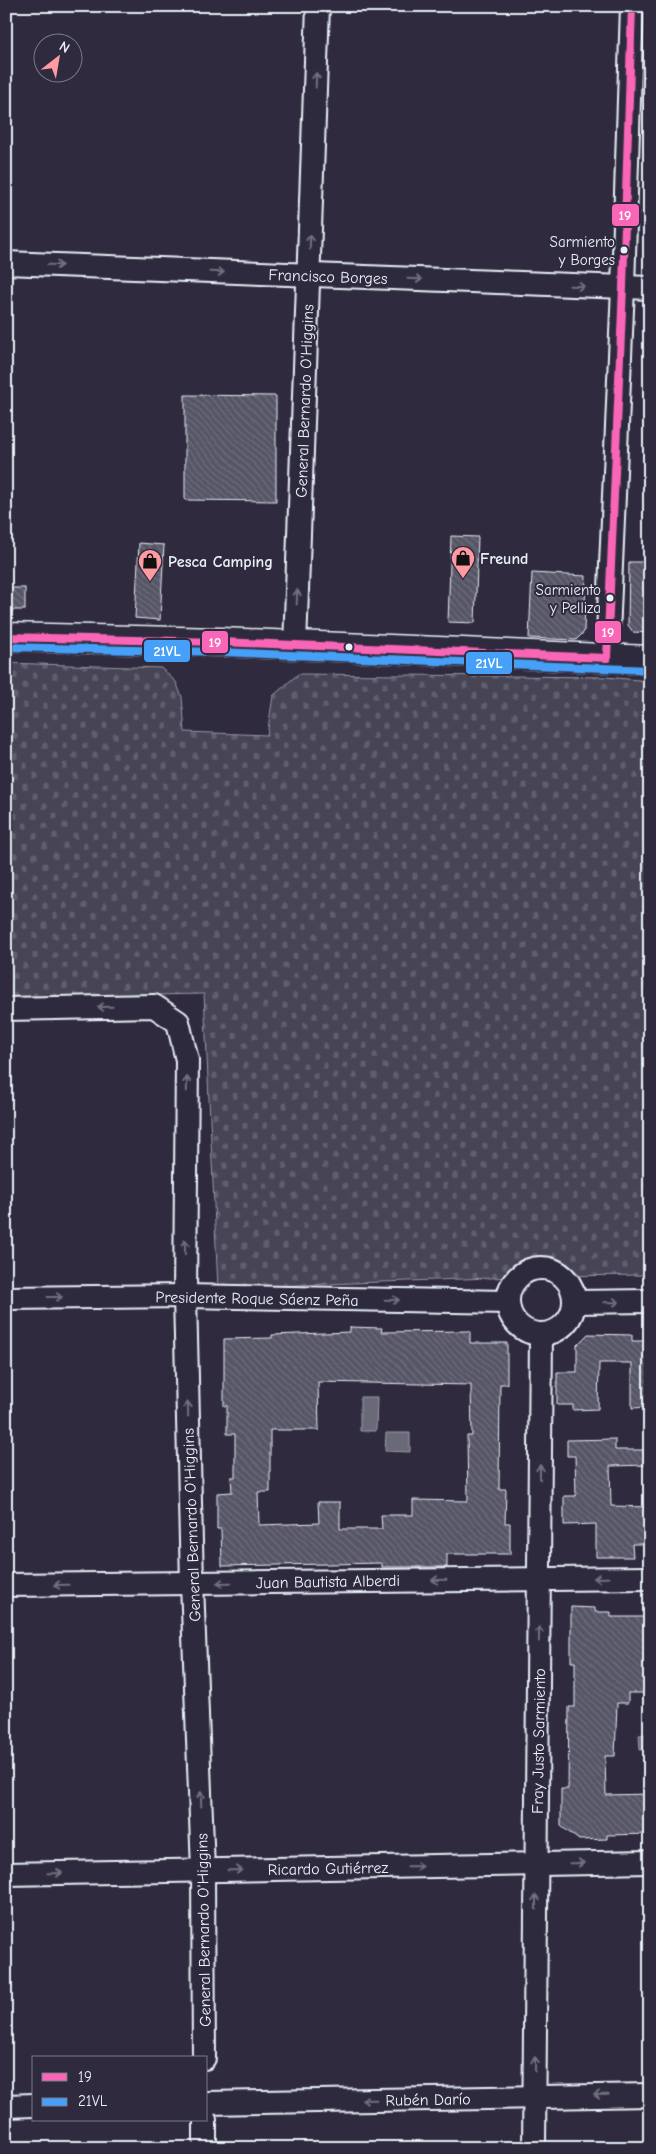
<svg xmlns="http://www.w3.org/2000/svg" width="656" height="2154" font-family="'Comic Neue',sans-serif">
<defs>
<pattern id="cemetery-stones" width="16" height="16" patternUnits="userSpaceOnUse" patternTransform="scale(1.25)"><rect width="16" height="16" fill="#464455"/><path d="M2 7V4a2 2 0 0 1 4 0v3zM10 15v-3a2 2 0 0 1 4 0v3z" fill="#615f6e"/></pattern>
<pattern id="building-back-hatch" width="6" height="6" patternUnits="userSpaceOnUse" patternTransform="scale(1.25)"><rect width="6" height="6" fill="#575565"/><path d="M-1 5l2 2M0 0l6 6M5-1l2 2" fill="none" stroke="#6f6e7c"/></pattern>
</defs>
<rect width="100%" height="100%" fill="#2f2a3d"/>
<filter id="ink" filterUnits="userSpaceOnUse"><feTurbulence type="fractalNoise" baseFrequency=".02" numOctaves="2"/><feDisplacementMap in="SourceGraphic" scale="10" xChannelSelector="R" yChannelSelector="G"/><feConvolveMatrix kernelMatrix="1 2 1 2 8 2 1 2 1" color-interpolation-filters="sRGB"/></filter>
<g filter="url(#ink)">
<polygon fill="url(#cemetery-stones)" stroke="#979aa6" points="6,663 161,668 176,682 182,697 185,732 267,735 273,696 298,674 605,677 650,681 650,1275 545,1276 218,1288 204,994 6,998"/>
<g fill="#696978" stroke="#9c9fab">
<polygon points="360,1397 377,1397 376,1431 360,1431"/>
<polygon points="386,1433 410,1433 410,1452 385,1451"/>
<polygon points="650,1734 650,1749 640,1750 639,1735"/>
</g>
<g fill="url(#building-back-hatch)" stroke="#e8f1f8" fill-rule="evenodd">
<polygon points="185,395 276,396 276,501 185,500"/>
<polygon points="451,536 478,537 475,623 448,622"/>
<polygon points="139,543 164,545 160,620 135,618"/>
<polygon points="629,562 650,562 650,633 633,632 628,625"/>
<polygon points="532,573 586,576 584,632 576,640 529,638"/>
<rect x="6" y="588" width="19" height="22"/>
<path d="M350,1327L382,1328L381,1332L470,1331V1343H507V1384H500L499,1489H506L505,1523H510V1554H447V1567H382V1563L222,1566L221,1529H217V1493L232,1492L231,1477H235V1434H227V1406H224V1339L272,1338V1335L350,1332ZM318,1382L471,1385L472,1436H467L468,1501L413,1500V1515H381L382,1529H340V1502H318L319,1523L259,1525L258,1492H270V1430H319Z"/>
<polygon points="588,1334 632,1335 632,1341 650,1341 650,1407 632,1408 632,1363 599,1363 598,1409 573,1410 573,1405 557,1405 557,1372 577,1372 577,1345"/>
<polygon points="615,1439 615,1450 650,1450 650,1465 610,1466 611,1506 650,1507 650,1544 632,1544 633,1557 596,1557 596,1524 564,1525 564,1496 576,1496 575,1456 567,1456 567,1440"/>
<polygon points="571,1607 595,1608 595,1612 611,1612 611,1617 649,1617 650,1693 628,1693 628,1703 617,1703 615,1756 605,1756 606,1795 650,1794 650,1834 607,1835 607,1839 579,1840 561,1826 561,1789 568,1789 569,1707 575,1707 575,1662 571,1662"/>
</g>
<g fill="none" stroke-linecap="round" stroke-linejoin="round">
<g stroke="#e8f1f8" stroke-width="26">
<g id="minor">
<polyline points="6,263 650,288"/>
<polyline points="295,646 318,6"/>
<polyline points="607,658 623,287 632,6"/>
<polyline points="6,1009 154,1006 178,1022 187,1060 185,1296 192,1583 203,1870 204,2058"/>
<circle cx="541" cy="1301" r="33"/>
<polyline points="6,1298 185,1296 508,1302"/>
<polyline points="574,1302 650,1301"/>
<polyline points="6,1585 650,1578"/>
<polyline points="6,1874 650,1862"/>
<polyline points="206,2103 650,2095"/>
<polyline points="6,2106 34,2105"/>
<polyline points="205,2120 205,2148"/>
<polyline points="534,2148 541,1334"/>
</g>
</g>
<g stroke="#e8f1f8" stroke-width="31">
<polyline id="tertiary" points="6,637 221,642 650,660"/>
</g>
<use href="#minor" stroke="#2f2a3d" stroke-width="22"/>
<use href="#tertiary" stroke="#2f2a3d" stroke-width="28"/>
<g stroke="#2f2a3d" stroke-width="11">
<polyline id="bus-1" points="6,637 221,642 607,658 623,287 632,6"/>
</g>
<g stroke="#2f2a3d" stroke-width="11">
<polyline id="bus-2" points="6,647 221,652 650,670"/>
</g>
<use href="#bus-1" stroke="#fa66b7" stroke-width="8"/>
<use href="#bus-2" stroke="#46a0f8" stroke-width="8"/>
</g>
<defs><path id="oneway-shaft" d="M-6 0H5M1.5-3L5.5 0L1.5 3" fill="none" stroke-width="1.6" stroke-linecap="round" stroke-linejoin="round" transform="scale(1.25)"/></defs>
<g stroke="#70707e">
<use href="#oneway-shaft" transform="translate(316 80) rotate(-88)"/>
<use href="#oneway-shaft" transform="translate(310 242) rotate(-88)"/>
<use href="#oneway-shaft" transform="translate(55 265) rotate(2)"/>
<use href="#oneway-shaft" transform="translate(217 272) rotate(2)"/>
<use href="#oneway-shaft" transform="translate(415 279) rotate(2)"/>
<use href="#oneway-shaft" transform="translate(577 286) rotate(2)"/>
<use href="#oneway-shaft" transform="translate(297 597) rotate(-88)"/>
<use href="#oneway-shaft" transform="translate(105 1007) rotate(179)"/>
<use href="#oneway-shaft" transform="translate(187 1084) rotate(-89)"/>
<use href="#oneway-shaft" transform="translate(185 1247) rotate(-89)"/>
<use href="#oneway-shaft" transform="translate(55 1297)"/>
<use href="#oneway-shaft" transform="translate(392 1300) rotate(1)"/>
<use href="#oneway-shaft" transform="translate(612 1302) rotate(-1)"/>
<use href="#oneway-shaft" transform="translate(188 1409) rotate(-91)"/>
<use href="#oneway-shaft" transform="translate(540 1472) rotate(-90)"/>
<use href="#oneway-shaft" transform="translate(601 1578) rotate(179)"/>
<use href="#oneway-shaft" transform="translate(439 1580) rotate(179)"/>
<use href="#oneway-shaft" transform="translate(224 1583) rotate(179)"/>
<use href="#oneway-shaft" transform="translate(61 1585) rotate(179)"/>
<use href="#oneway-shaft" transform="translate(539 1634) rotate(-89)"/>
<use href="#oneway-shaft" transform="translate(201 1799) rotate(-92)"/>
<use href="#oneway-shaft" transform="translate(577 1863) rotate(-1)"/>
<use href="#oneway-shaft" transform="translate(415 1866) rotate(-1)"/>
<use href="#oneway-shaft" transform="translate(235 1870) rotate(-1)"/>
<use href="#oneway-shaft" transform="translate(55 1873) rotate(-1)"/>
<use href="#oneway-shaft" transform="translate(536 1902) rotate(-90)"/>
<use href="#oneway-shaft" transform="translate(535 2064) rotate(-90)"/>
<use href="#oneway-shaft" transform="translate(601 2095) rotate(179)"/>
<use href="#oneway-shaft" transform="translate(369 2100) rotate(179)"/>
</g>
</g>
<defs>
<g id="shop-pin" transform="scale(1.25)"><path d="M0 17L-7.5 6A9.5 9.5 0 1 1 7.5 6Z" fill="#ff9aa2" stroke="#2f2a3d"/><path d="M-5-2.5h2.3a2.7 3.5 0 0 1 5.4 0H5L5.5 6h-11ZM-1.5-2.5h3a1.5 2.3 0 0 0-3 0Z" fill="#111"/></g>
</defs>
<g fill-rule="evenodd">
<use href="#shop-pin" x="463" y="558"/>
<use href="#shop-pin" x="150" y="561"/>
</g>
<g fill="#e8f1f8" stroke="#2f2a3d" stroke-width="2">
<circle cx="624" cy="250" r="4.5"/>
<circle cx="610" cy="598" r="4.5"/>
<circle cx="349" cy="647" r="4.5"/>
</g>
<g text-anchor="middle" stroke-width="4" stroke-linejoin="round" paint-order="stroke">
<g font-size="15" fill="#e8f1f8" stroke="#2f2a3d" text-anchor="end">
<text x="615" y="247">Sarmiento<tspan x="615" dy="18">y Borges</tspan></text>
<text x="601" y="595">Sarmiento<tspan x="601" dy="18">y Pelliza</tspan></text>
</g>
<g font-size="16" fill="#e8f1f8" stroke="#2f2a3d">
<text transform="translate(328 276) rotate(2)" y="6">Francisco Borges</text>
<text transform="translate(304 401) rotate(-88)" y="6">General Bernardo O'Higgins</text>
<text transform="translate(257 1298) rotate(1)" y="6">Presidente Roque Sáenz Peña</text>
<text transform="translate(191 1525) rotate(-92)" y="6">General Bernardo O'Higgins</text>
<text transform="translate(328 1581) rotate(-1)" y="6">Juan Bautista Alberdi</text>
<text transform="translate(538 1741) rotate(-89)" y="6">Fray Justo Sarmiento</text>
<text transform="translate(328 1868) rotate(-1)" y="6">Ricardo Gutiérrez</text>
<text transform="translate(203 1930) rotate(-91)" y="6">General Bernardo O'Higgins</text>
<text transform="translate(428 2099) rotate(-1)" y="6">Rubén Darío</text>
</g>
<g font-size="16" font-weight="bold" fill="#e8f1f8" stroke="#2f2a3d" text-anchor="start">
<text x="480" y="564">Freund</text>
<text x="168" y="567">Pesca Camping</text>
</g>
</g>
<g stroke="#2f2a3d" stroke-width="2">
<rect x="611" y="203" width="29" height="24" rx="5" fill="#fa66b7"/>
<rect x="594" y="620" width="28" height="24" rx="5" fill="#fa66b7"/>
<rect x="201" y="630" width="28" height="24" rx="5" fill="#fa66b7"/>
<rect x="143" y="639" width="48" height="24" rx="5" fill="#46a0f8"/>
<rect x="465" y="651" width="48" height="24" rx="5" fill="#46a0f8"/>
</g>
<g font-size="14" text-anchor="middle" font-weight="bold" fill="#fff">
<text x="625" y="220">19</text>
<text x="608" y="637">19</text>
<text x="215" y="647">19</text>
<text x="167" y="656">21VL</text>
<text x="489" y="668">21VL</text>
</g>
<rect width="656" height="2154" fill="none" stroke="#2f2a3d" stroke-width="25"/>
<rect x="12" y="12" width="631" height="2129" fill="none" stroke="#e8f1f8" stroke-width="2" filter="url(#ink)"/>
<rect x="32" y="2056" width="175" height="65" fill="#2f2a3d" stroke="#797a88"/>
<rect x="42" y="2073" width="25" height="8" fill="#fa66b7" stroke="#797a88"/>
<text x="78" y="2082" font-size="15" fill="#e8f1f8">19</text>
<rect x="42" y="2098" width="25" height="8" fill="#46a0f8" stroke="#797a88"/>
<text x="78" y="2106" font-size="15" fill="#e8f1f8">21VL</text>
<g transform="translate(58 58) rotate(31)"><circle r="24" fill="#2f2a3d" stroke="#797a88"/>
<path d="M0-4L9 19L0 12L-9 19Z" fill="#ff9aa2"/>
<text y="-8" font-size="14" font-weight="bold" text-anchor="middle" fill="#e8f1f8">N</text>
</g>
</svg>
